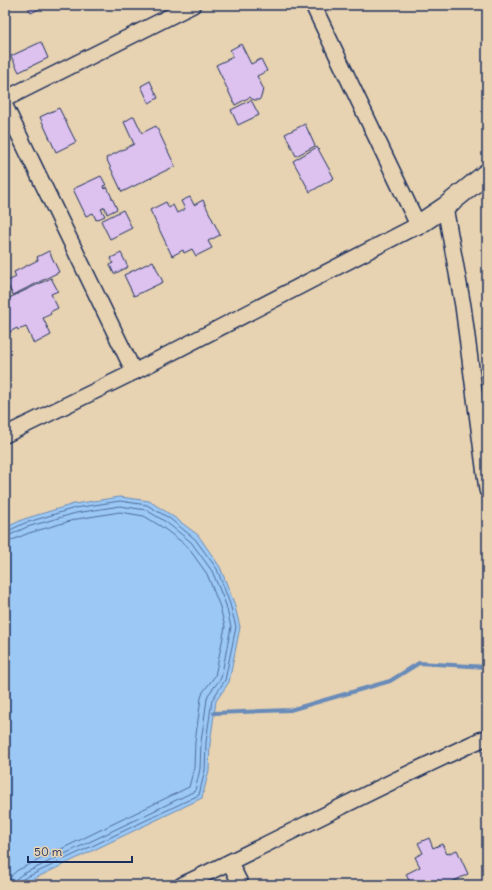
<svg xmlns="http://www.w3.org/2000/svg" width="492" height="890" font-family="Delius,sans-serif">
<rect width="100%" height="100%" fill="#e7d2b1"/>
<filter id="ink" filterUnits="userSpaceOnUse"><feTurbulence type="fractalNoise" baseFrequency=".025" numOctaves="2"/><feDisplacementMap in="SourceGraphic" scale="8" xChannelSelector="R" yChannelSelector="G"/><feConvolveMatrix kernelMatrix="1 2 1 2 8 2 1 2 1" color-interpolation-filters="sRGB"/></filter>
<g filter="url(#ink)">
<polygon fill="#9bc8f5" stroke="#688bb9" points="120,497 149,501 171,515 198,535 220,567 234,603 240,627 229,682 216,701 210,743 209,770 202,798 21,885 5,885 5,528 24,519 74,504"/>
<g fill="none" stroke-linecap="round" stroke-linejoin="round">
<g stroke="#4e6c9a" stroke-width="1">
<polyline points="5,531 8,531 25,523 75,508 120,501 147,505 169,518 195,539 217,569 230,604 236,627 225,680 212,700 206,742 205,770 199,795 23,879 21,882 20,885"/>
<polyline points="5,536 10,535 27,527 76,513 120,506 146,510 166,522 191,542 212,571 226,605 231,627 221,678 208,695 207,699 201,742 200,769 195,791 21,875 16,879 15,885"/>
<path d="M5,542L10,541L29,533L77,519L120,512L144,516L162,527L187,546L207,574L220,607L225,627L215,676L203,692L201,698L195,742L194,768L189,787L18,870C12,874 9,878 9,885"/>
</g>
<polyline stroke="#688bb9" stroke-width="4" points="214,713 290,710 390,681 419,663 487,667"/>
</g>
<g fill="#ddc1ef" stroke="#1b2f5e">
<polygon points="27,5 47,5 31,13"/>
<polygon points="41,42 48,58 19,72 11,56"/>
<polygon points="241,44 251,64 261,59 267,71 257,76 264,90 262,92 262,94 261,97 259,100 255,100 252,99 250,97 235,105 216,65 233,57 230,50"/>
<polygon points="150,81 158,98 149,103 141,86"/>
<polygon points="251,100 259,115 238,125 231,110"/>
<polygon points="59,108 76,142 56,152 40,117"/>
<polygon points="134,116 142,133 156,126 175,166 122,192 106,158 134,144 124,122"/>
<polygon points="305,124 315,146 296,156 285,134"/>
<polygon points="317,147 334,178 310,192 293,161"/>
<polygon points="101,176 106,185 103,186 104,189 107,187 117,209 107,214 105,207 101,209 105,216 96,220 93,213 86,216 73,189"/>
<polygon points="190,197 194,205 203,200 220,235 208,241 212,248 196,256 192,249 184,253 183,250 172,256 150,210 166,202 169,208 173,205 177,213 185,209 181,201"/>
<polygon points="123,210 132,228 110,239 101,221"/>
<polygon points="49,251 59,272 13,295 6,282 16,277 14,272 38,260 37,257"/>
<polygon points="121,253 128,267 114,274 110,265 113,263 111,258"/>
<polygon points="153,261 163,282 134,296 124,275"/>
<polygon points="51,278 58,291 51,294 58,308 50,312 51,314 43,318 51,335 34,344 26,327 18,330 17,328 8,333 5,326 5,300"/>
<polygon points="429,838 433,848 442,844 447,854 457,850 468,874 450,883 451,885 411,885 406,874 420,867 415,857 423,853 418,843"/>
<polygon points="487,862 487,875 482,864"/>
</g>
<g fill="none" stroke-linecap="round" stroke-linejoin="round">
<g stroke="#1b2f5e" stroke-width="18">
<g id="minor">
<polyline points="5,99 193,5"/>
<polyline points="5,106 134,372"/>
<polyline points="445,207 463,306 487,490"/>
<polyline points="5,435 134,372 418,225 313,5"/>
<polyline points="230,863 241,885"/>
<path d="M182,885C284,837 384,783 487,737"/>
</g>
</g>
<g stroke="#1b2f5e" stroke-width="22">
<polyline id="tertiary" points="418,225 445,207 487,173"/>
</g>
<use href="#minor" stroke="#e7d2b1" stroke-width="15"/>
<use href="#tertiary" stroke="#e7d2b1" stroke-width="19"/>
</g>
</g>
<rect width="492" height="890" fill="none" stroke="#e7d2b1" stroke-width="20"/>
<rect x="10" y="10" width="472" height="870" fill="none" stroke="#1b2f5e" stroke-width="1.5" filter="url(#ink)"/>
<path d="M28 856v6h104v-6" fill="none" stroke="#1b2f5e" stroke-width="2"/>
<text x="34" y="856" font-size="12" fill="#1b2f5e" stroke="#e7d2b1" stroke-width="3" paint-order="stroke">50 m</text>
</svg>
